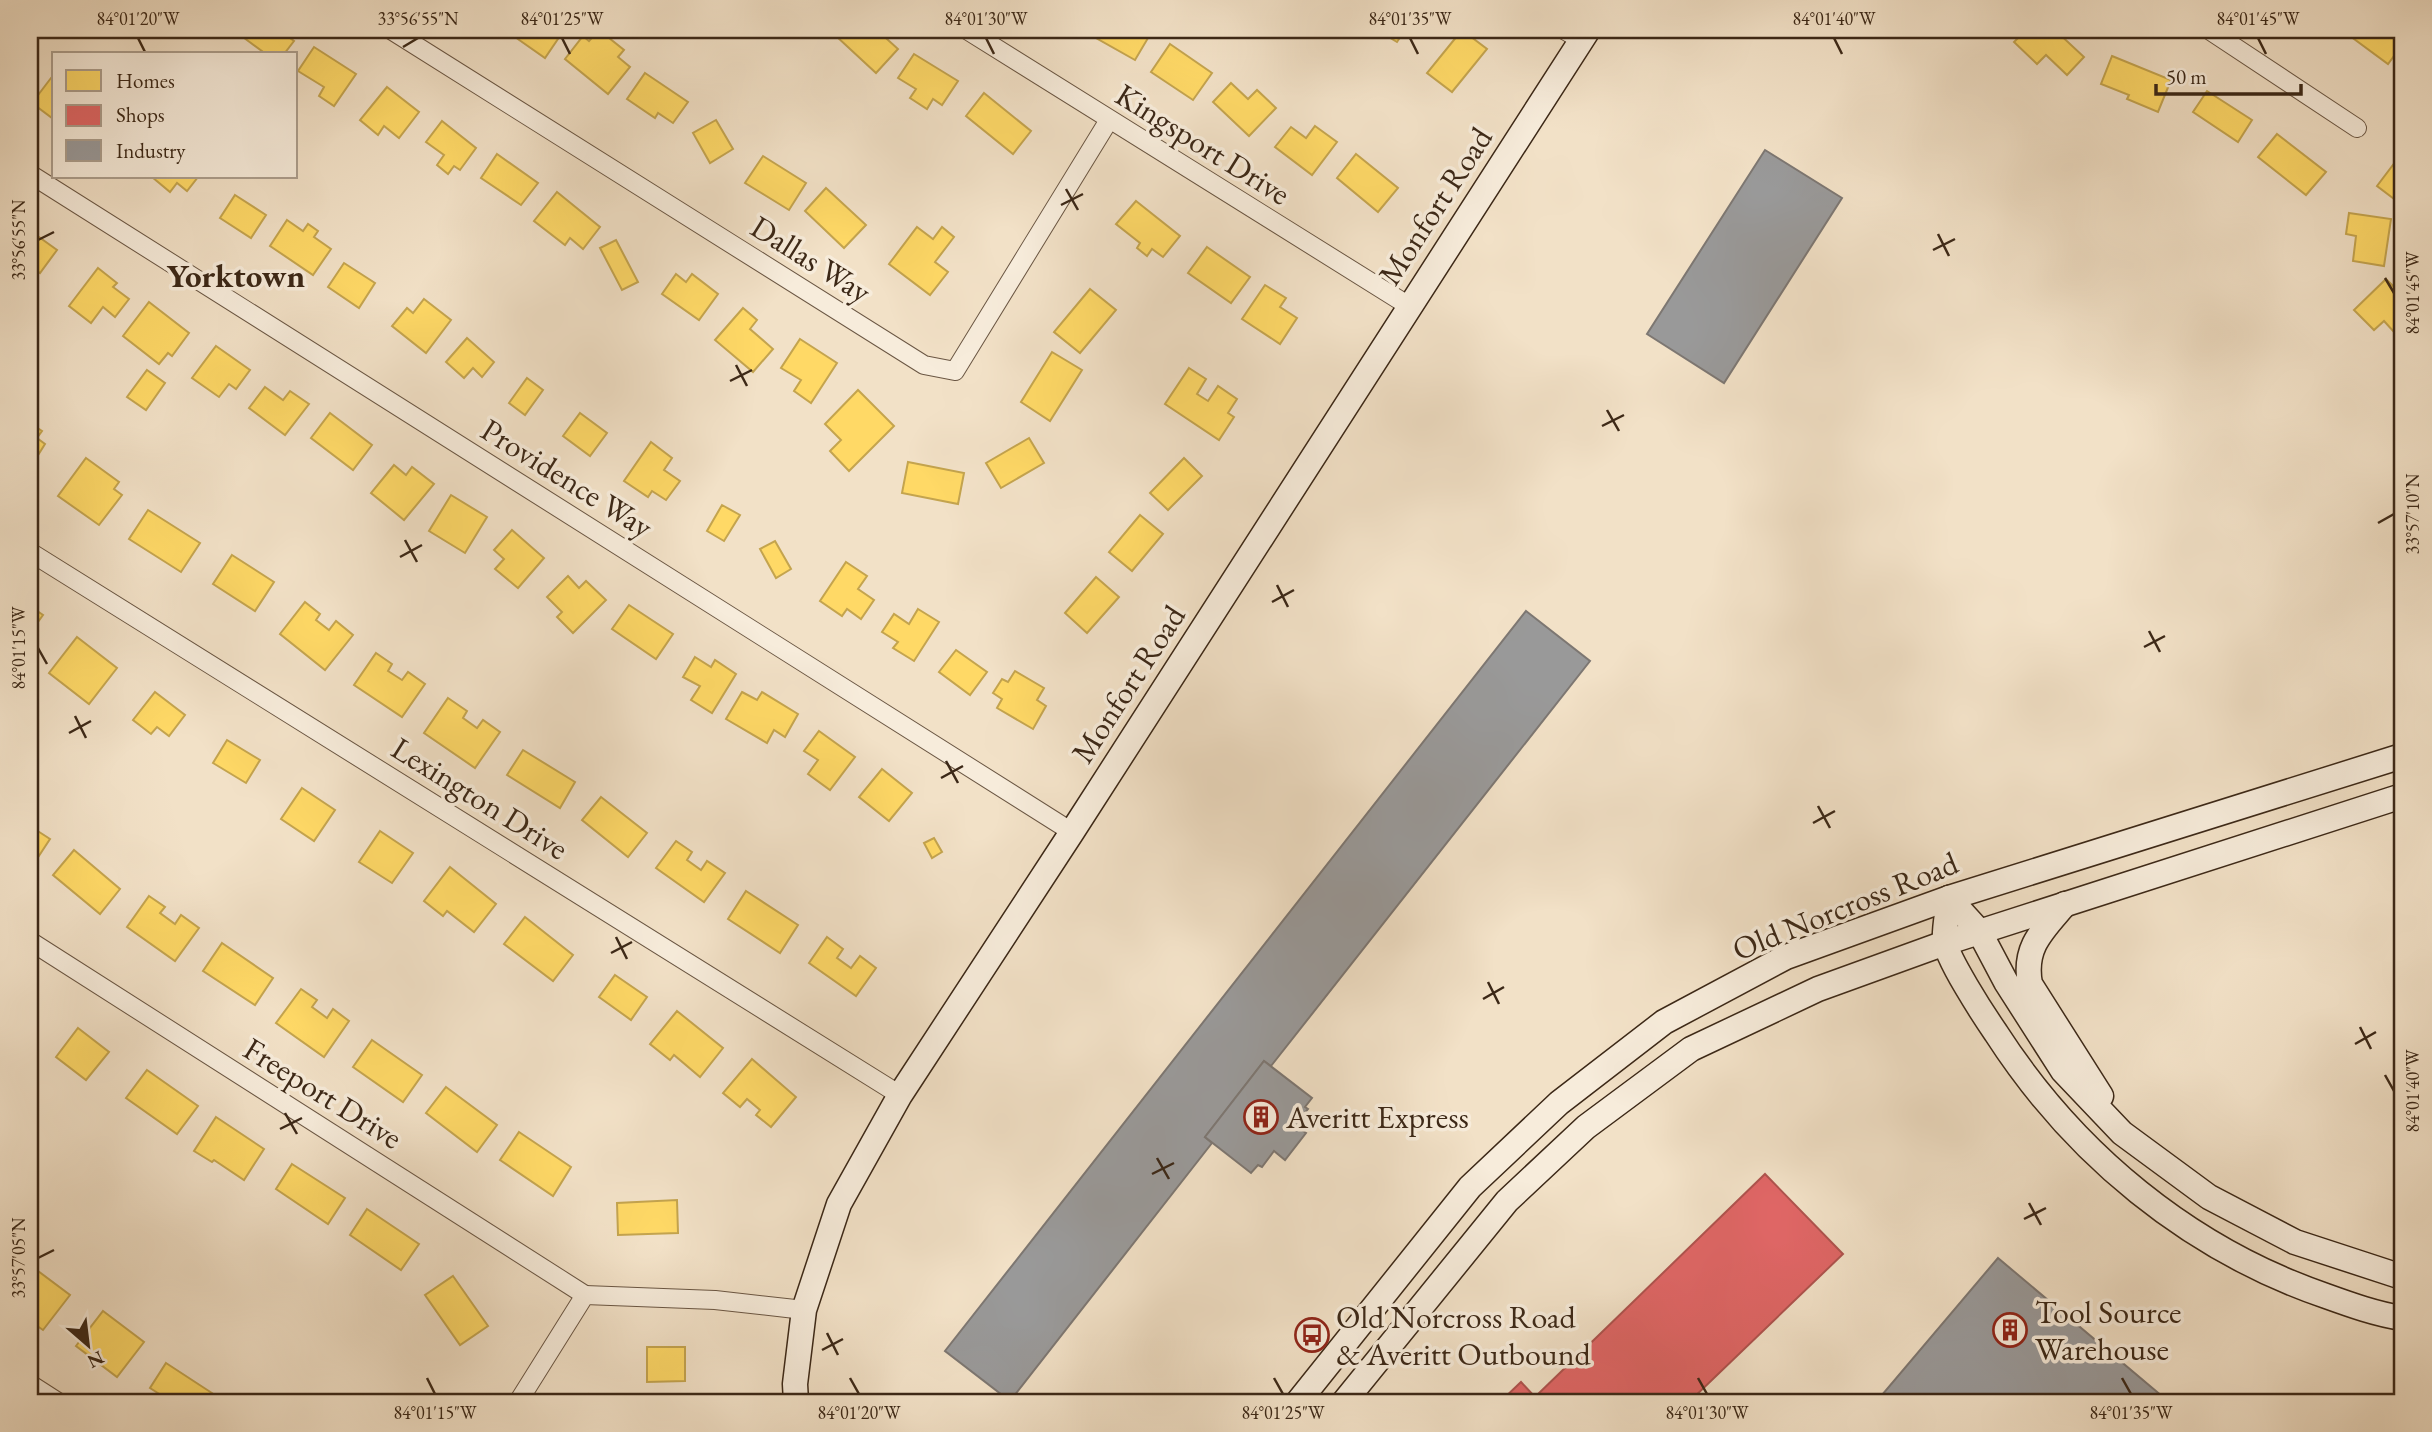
<svg xmlns="http://www.w3.org/2000/svg" width="2432" height="1432" font-family="'EB Garamond',serif">
<rect width="100%" height="100%" fill="#f2e1c7"/>
<filter id="stains"><feTurbulence type="fractalNoise" baseFrequency=".00286" numOctaves="4"/><feColorMatrix values="0 0 0 0 .2 0 0 0 0 .09 0 0 0 0 .02 0 0 0 .5 -.17"/></filter>
<radialGradient id="worn" r=".72"><stop offset=".6" stop-color="#630" stop-opacity="0"/><stop offset="1" stop-color="#630" stop-opacity=".3"/></radialGradient>
<g fill="#ffd966" stroke="#c4a44e" stroke-width="2">
<polygon points="193,30 210,30 204,37"/>
<polygon points="238,30 279,30 294,41 284,54 266,54 236,32"/>
<polygon points="505,30 558,30 562,33 545,58"/>
<polygon points="599,30 624,50 618,57 630,67 608,94 565,59 583,36 589,41"/>
<polygon points="842,30 877,30 898,49 876,73 836,36"/>
<polygon points="1091,30 1145,30 1151,33 1135,60 1089,34"/>
<polygon points="1377,30 1405,30 1397,42"/>
<polygon points="1462,30 1487,49 1452,92 1427,73"/>
<polygon points="2026,30 2055,30 2084,57 2067,75 2046,55 2037,64 2014,42"/>
<polygon points="2354,30 2390,30 2402,38 2402,45 2388,64 2350,36"/>
<polygon points="1170,44 1212,73 1193,100 1151,72"/>
<polygon points="314,47 356,74 334,106 319,96 324,87 298,71"/>
<polygon points="914,54 958,81 942,105 933,99 927,109 910,98 916,89 898,78"/>
<polygon points="2112,56 2171,80 2158,112 2127,99 2129,95 2101,84"/>
<polygon points="645,73 688,102 673,123 658,113 655,118 627,99"/>
<polygon points="51,78 54,80 54,115 52,118 32,103"/>
<polygon points="1231,83 1248,99 1257,90 1276,108 1249,136 1213,102"/>
<polygon points="387,87 419,112 399,138 384,126 378,135 360,120"/>
<polygon points="2207,91 2252,120 2238,142 2193,112"/>
<polygon points="984,93 1031,131 1013,154 966,116"/>
<polygon points="716,120 733,149 710,163 693,133"/>
<polygon points="442,121 476,148 460,170 454,166 448,174 437,165 444,155 426,142"/>
<polygon points="1315,126 1337,142 1312,175 1275,147 1291,127 1306,138"/>
<polygon points="2277,134 2326,172 2306,195 2258,157"/>
<polygon points="2402,153 2402,205 2377,186"/>
<polygon points="497,154 538,183 521,205 481,178"/>
<polygon points="1356,154 1398,188 1378,212 1337,178"/>
<polygon points="763,156 806,183 789,210 745,183"/>
<polygon points="152,177 198,177 187,191 177,183 170,192"/>
<polygon points="826,188 866,225 844,248 805,211"/>
<polygon points="557,192 600,227 583,249 570,238 565,245 534,221"/>
<polygon points="235,195 266,215 251,238 220,218"/>
<polygon points="1136,201 1180,236 1163,257 1152,249 1147,256 1137,248 1140,243 1116,224"/>
<polygon points="2349,213 2391,219 2384,266 2353,261 2356,236 2346,234"/>
<polygon points="287,220 303,231 308,224 318,231 314,237 331,249 313,275 270,246"/>
<polygon points="917,227 933,239 942,227 954,237 935,262 948,272 930,295 889,264"/>
<polygon points="32,232 57,250 40,273 30,266 30,235"/>
<polygon points="616,240 638,282 622,290 600,248"/>
<polygon points="1207,247 1250,277 1231,303 1188,273"/>
<polygon points="344,263 375,283 359,308 328,287"/>
<polygon points="98,268 117,283 113,287 129,299 115,317 103,307 91,323 69,306"/>
<polygon points="676,274 686,282 692,274 718,294 699,320 662,294"/>
<polygon points="2386,279 2402,295 2402,323 2394,332 2384,321 2374,330 2354,310"/>
<polygon points="1265,285 1286,298 1280,307 1297,318 1280,344 1242,319"/>
<polygon points="1090,289 1116,310 1080,353 1054,332"/>
<polygon points="424,299 451,320 426,353 392,326 407,308 413,313"/>
<polygon points="149,302 189,333 172,356 168,353 159,364 123,336"/>
<polygon points="743,308 757,320 750,329 773,349 753,372 715,340"/>
<polygon points="467,338 494,362 482,377 473,368 464,378 446,362"/>
<polygon points="800,339 837,363 811,403 794,391 801,380 781,368"/>
<polygon points="216,346 250,370 236,389 229,384 219,397 192,378"/>
<polygon points="1052,352 1082,370 1050,421 1021,402"/>
<polygon points="1189,368 1206,379 1197,394 1208,401 1218,386 1237,399 1228,413 1234,417 1219,440 1165,404"/>
<polygon points="147,370 165,383 146,410 127,397"/>
<polygon points="527,378 543,390 525,415 509,403"/>
<polygon points="265,387 283,400 290,391 309,404 285,435 249,408"/>
<polygon points="858,390 894,426 849,471 830,451 841,440 825,424"/>
<polygon points="330,413 372,445 353,470 311,438"/>
<polygon points="580,413 607,433 590,456 563,436"/>
<polygon points="30,423 42,431 37,438 45,444 30,468"/>
<polygon points="1029,438 1044,463 1001,488 986,463"/>
<polygon points="651,442 672,458 664,470 680,481 666,500 652,491 648,497 624,481"/>
<polygon points="86,458 119,482 114,489 122,495 99,525 58,496"/>
<polygon points="1184,458 1202,476 1168,510 1150,493"/>
<polygon points="908,462 964,473 958,504 902,493"/>
<polygon points="394,465 406,475 412,467 434,484 404,520 371,493"/>
<polygon points="451,495 487,517 465,553 429,531"/>
<polygon points="722,505 740,515 724,541 707,531"/>
<polygon points="148,510 200,543 181,572 129,539"/>
<polygon points="1140,515 1163,534 1132,571 1109,552"/>
<polygon points="512,530 544,558 518,588 495,569 504,559 494,550"/>
<polygon points="775,541 791,569 776,578 760,549"/>
<polygon points="232,555 274,582 255,611 213,584"/>
<polygon points="846,562 867,576 858,589 874,600 861,619 847,609 842,616 820,601"/>
<polygon points="568,576 579,588 586,581 606,600 573,633 557,617 562,612 547,597"/>
<polygon points="1096,577 1119,597 1087,633 1065,613"/>
<polygon points="305,602 320,614 316,620 329,630 336,621 353,635 325,670 280,634"/>
<polygon points="629,605 673,634 656,659 612,629"/>
<polygon points="30,606 43,615 30,633"/>
<polygon points="918,609 939,622 914,661 893,648 898,642 882,632 894,614 909,624"/>
<polygon points="77,637 117,668 89,704 49,673"/>
<polygon points="956,650 987,672 970,695 939,672"/>
<polygon points="376,653 392,664 388,671 402,680 408,672 425,684 402,717 354,685"/>
<polygon points="695,657 711,667 715,660 736,674 712,713 691,700 700,686 683,677"/>
<polygon points="1015,671 1044,688 1037,700 1046,706 1033,729 997,708 1002,699 993,693 1002,679 1008,682"/>
<polygon points="155,692 185,715 169,736 157,727 151,734 133,720"/>
<polygon points="742,692 757,700 762,692 798,714 785,737 774,730 767,743 726,719"/>
<polygon points="448,698 467,711 463,718 477,728 483,720 500,732 475,768 424,733"/>
<polygon points="819,731 855,757 830,790 808,774 818,760 804,751"/>
<polygon points="227,740 260,760 246,783 213,763"/>
<polygon points="523,750 575,782 560,808 507,775"/>
<polygon points="882,769 912,793 889,821 859,797"/>
<polygon points="302,788 335,810 314,841 281,819"/>
<polygon points="601,797 647,833 628,857 582,820"/>
<polygon points="30,826 50,839 31,868 30,867"/>
<polygon points="380,831 413,853 392,883 359,862"/>
<polygon points="934,838 942,852 932,858 924,843"/>
<polygon points="676,841 692,852 687,860 701,870 707,861 725,873 704,902 656,868"/>
<polygon points="74,850 120,889 100,914 53,875"/>
<polygon points="450,867 496,904 474,932 447,911 443,916 424,901"/>
<polygon points="746,891 798,925 780,953 728,919"/>
<polygon points="149,896 165,907 160,913 175,924 181,915 199,928 175,961 127,927"/>
<polygon points="525,917 573,955 553,981 504,944"/>
<polygon points="827,937 843,949 837,958 851,968 860,956 876,968 856,996 809,963"/>
<polygon points="222,943 273,978 255,1005 203,971"/>
<polygon points="615,975 647,997 631,1020 599,997"/>
<polygon points="301,989 317,1000 312,1007 327,1018 333,1009 349,1021 324,1057 276,1023"/>
<polygon points="677,1011 723,1048 700,1077 674,1055 670,1060 650,1044"/>
<polygon points="78,1028 109,1052 86,1080 56,1057"/>
<polygon points="372,1040 422,1075 403,1102 353,1067"/>
<polygon points="752,1059 796,1097 771,1127 756,1115 760,1110 747,1099 740,1107 723,1093"/>
<polygon points="147,1070 198,1106 177,1134 126,1098"/>
<polygon points="446,1087 497,1125 477,1152 426,1113"/>
<polygon points="216,1117 264,1149 244,1180 214,1160 212,1162 194,1151"/>
<polygon points="519,1132 571,1167 553,1196 500,1160"/>
<polygon points="292,1164 345,1198 328,1224 276,1189"/>
<polygon points="677,1200 678,1233 618,1235 617,1203"/>
<polygon points="367,1209 419,1244 401,1270 350,1235"/>
<polygon points="34,1268 70,1295 43,1330 30,1321 30,1273"/>
<polygon points="453,1276 488,1326 460,1345 425,1295"/>
<polygon points="103,1311 144,1342 117,1377 76,1346"/>
<polygon points="647,1347 685,1347 685,1381 647,1382"/>
<polygon points="166,1363 218,1397 215,1402 172,1402 150,1388"/>
<polygon points="589,1394 601,1402 583,1402"/>
</g>
<polygon fill="#e06666" stroke="#af534e" stroke-width="2" points="1765,1174 1843,1254 1689,1402 1500,1402 1521,1382 1535,1397"/>
<g fill="#999" stroke="#7d7772" stroke-width="2">
<polygon points="1765,150 1842,198 1724,383 1647,334"/>
<polygon points="1526,611 1590,661 1271,1066 1264,1061 1205,1137 1212,1143 1010,1401 945,1351"/>
<polygon points="1264,1061 1312,1098 1305,1107 1308,1109 1295,1125 1306,1133 1285,1160 1274,1151 1262,1167 1258,1165 1251,1173 1205,1137"/>
<polygon points="1998,1258 2169,1402 1876,1402"/>
</g>
<g fill="none" stroke-linecap="round" stroke-linejoin="round">
<g stroke="#6a5643" stroke-width="20">
<g id="street">
<polyline points="391,30 924,365 955,371 1109,120"/>
<polyline points="967,30 1409,306"/>
<polyline points="1564,30 1581,40"/>
<polyline points="2209,30 2357,128"/>
<polyline points="30,174 1072,832"/>
<polyline points="30,552 900,1095"/>
<polyline points="30,941 585,1295"/>
<polyline points="30,1384 58,1402"/>
<polyline points="518,1402 585,1295 715,1300 804,1310"/>
</g>
</g>
<g stroke="#3c2817" stroke-width="27">
<g id="secondary">
<path d="M1949,898C1948,912 1944,927 1945,940C1945,956 1985,1017 1996,1033C2074,1154 2189,1249 2326,1296C2351,1305 2376,1314 2402,1318"/>
<polyline points="1949,898 1979,931 2006,982 2063,1071 2122,1133 2209,1197 2295,1242 2402,1277"/>
<path d="M2065,904C2043,930 2023,947 2030,984L2101,1096"/>
<polyline points="796,1402 795,1384 804,1310 839,1204 900,1095 1072,832 1588,30"/>
<polyline points="1298,1402 1470,1187 1559,1103 1664,1022 1786,957 1949,898 2402,756"/>
<polyline points="1344,1402 1507,1201 1586,1127 1691,1049 1818,989 1945,943 2402,796"/>
</g>
</g>
<use href="#street" stroke="#f7ecdb" stroke-width="18"/>
<use href="#secondary" stroke="#f7ecdb" stroke-width="24"/>
</g>
<path fill="none" stroke="#3c2817" stroke-width="2.5" d="M138,38L146,54M562,38L570,54M986,38L994,54M1410,38L1418,54M1834,38L1842,54M2258,38L2266,54M403,47L418,38M1066,189L1078,210M1061,205L1083,194M1938,234L1949,256M38,240L54,232M1933,250L1955,239M2385,278L2394,293M736,365L747,386M730,381L752,370M1607,410L1619,431M1602,426L1624,415M2378,523L2394,514M405,540L417,562M400,557L422,545M1277,585L1288,607M1272,602L1294,590M2149,631L2160,652M2144,647L2165,636M38,648L47,664M75,716L86,738M69,733L91,721M946,761L958,783M941,778L963,766M1818,806L1830,828M1813,823L1835,811M616,937L627,959M611,953L632,942M1488,982L1499,1004M1483,999L1504,987M2360,1027L2371,1049M2355,1044L2376,1032M2385,1075L2394,1091M285,1113L297,1134M280,1129L302,1118M1157,1158L1169,1179M1152,1174L1174,1163M2029,1203L2041,1225M2024,1219L2046,1208M38,1258L54,1250M827,1333L838,1355M822,1350L843,1339M427,1378L435,1394M850,1378L859,1394M1274,1378L1283,1394M1698,1378L1707,1394M2122,1378L2131,1394"/>
<defs>
<g id="building-ring" transform="scale(1.75)"><circle r="9.5" fill="#f7ecdb" stroke="#8f2418" stroke-width="1.5"/><path d="M-4-6H4V6H1V3H-1V6H-4ZM-2.5-4.3h1.7v1.8h-1.7ZM.8-4.3h1.7v1.8H.8ZM-2.5-1h1.7V.8h-1.7ZM.8-1h1.7V.8H.8Z" fill="#8f2418"/></g>
<g id="bus-ring" transform="scale(1.75)"><circle r="9.5" fill="#f7ecdb" stroke="#8f2418" stroke-width="1.5"/><path d="M-5-6H5V4H4V6H2V4H-2V6H-4V4H-5ZM-3.5-4V0h7V-4ZM-3.5 1.2v1.5H-2V1.2ZM2 1.2v1.5H3.5V1.2Z" fill="#8f2418"/></g>
</defs>
<g fill-rule="evenodd">
<use href="#building-ring" x="1261" y="1117"/>
<use href="#building-ring" x="2010" y="1330"/>
<use href="#bus-ring" x="1312" y="1335"/>
</g>
<g text-anchor="middle" stroke-width="7" stroke-linejoin="round" paint-order="stroke">
<g font-size="32" fill="#3c2817" stroke="#f7ecdb">
<text transform="translate(1203 144) rotate(32)" y="11">Kingsport Drive</text>
<text transform="translate(1435 206) rotate(-57)" y="11">Monfort Road</text>
<text transform="translate(811 259) rotate(32)" y="11">Dallas Way</text>
<text transform="translate(567 478) rotate(32)" y="11">Providence Way</text>
<text transform="translate(1128 684) rotate(-57)" y="11">Monfort Road</text>
<text transform="translate(480 798) rotate(32)" y="11">Lexington Drive</text>
<text transform="translate(1845 906) rotate(-22)" y="11">Old Norcross Road</text>
<text transform="translate(323 1093) rotate(32)" y="11">Freeport Drive</text>
</g>
<g font-size="32" fill="#3c2817" stroke="#f7ecdb" text-anchor="start">
<text x="1286" y="1128">Averitt Express</text>
<text x="2035" y="1323">Tool Source<tspan x="2035" dy="37">Warehouse</tspan></text>
<text x="1336" y="1328">Old Norcross Road<tspan x="1336" dy="37">&amp; Averitt Outbound</tspan></text>
</g>
<g font-size="33" font-weight="bold" fill="#3c2817" stroke="#f7ecdb">
<text x="236" y="287">Yorktown</text>
</g>
</g>
<rect width="2432" height="1432" fill="none" stroke="#f2e1c7" stroke-width="77"/>
<rect x="52" y="52" width="245" height="126" fill="#f7ecdb" stroke="#ac9e8d" stroke-width="2"/>
<rect x="66" y="70" width="35" height="21" fill="#ffd966" stroke="#ac9e8d" stroke-width="2"/>
<text x="116" y="88" font-size="21" fill="#3c2817">Homes</text>
<rect x="66" y="105" width="35" height="21" fill="#e06666" stroke="#ac9e8d" stroke-width="2"/>
<text x="116" y="122" font-size="21" fill="#3c2817">Shops</text>
<rect x="66" y="140" width="35" height="21" fill="#999999" stroke="#ac9e8d" stroke-width="2"/>
<text x="116" y="158" font-size="21" fill="#3c2817">Industry</text>
<g transform="translate(88 1345) rotate(152)" stroke="#f7ecdb" stroke-width="5" paint-order="stroke">
<path d="M0-5L12 26L0 18L-12 26Z" fill="#3c2817"/>
<text y="-10" font-size="19" font-weight="bold" text-anchor="middle" fill="#3c2817">N</text>
</g>
<path d="M2156 84v10h145v-10" fill="none" stroke="#3c2817" stroke-width="3.5"/>
<text x="2166" y="84" font-size="21" fill="#3c2817" stroke="#f7ecdb" stroke-width="5" paint-order="stroke">50 m</text>
<rect x="38" y="38" width="2356" height="1356" fill="none" stroke="#3c2817" stroke-width="2.5"/>
<g font-size="18" text-anchor="middle" fill="#3c2817">
<text x="138" y="25">84°01'20"W</text>
<text x="418" y="25">33°56'55"N</text>
<text x="562" y="25">84°01'25"W</text>
<text x="986" y="25">84°01'30"W</text>
<text x="1410" y="25">84°01'35"W</text>
<text x="1834" y="25">84°01'40"W</text>
<text x="2258" y="25">84°01'45"W</text>
<text transform="translate(19 240) rotate(-90)" y="6">33°56'55"N</text>
<text transform="translate(2413 293) rotate(-90)" y="6">84°01'45"W</text>
<text transform="translate(2413 514) rotate(-90)" y="6">33°57'10"N</text>
<text transform="translate(19 648) rotate(-90)" y="6">84°01'15"W</text>
<text transform="translate(2413 1091) rotate(-90)" y="6">84°01'40"W</text>
<text transform="translate(19 1258) rotate(-90)" y="6">33°57'05"N</text>
<text x="435" y="1419">84°01'15"W</text>
<text x="859" y="1419">84°01'20"W</text>
<text x="1283" y="1419">84°01'25"W</text>
<text x="1707" y="1419">84°01'30"W</text>
<text x="2131" y="1419">84°01'35"W</text>
</g>
<rect width="100%" height="100%" filter="url(#stains)"/>
<rect width="100%" height="100%" fill="url(#worn)"/>
</svg>
